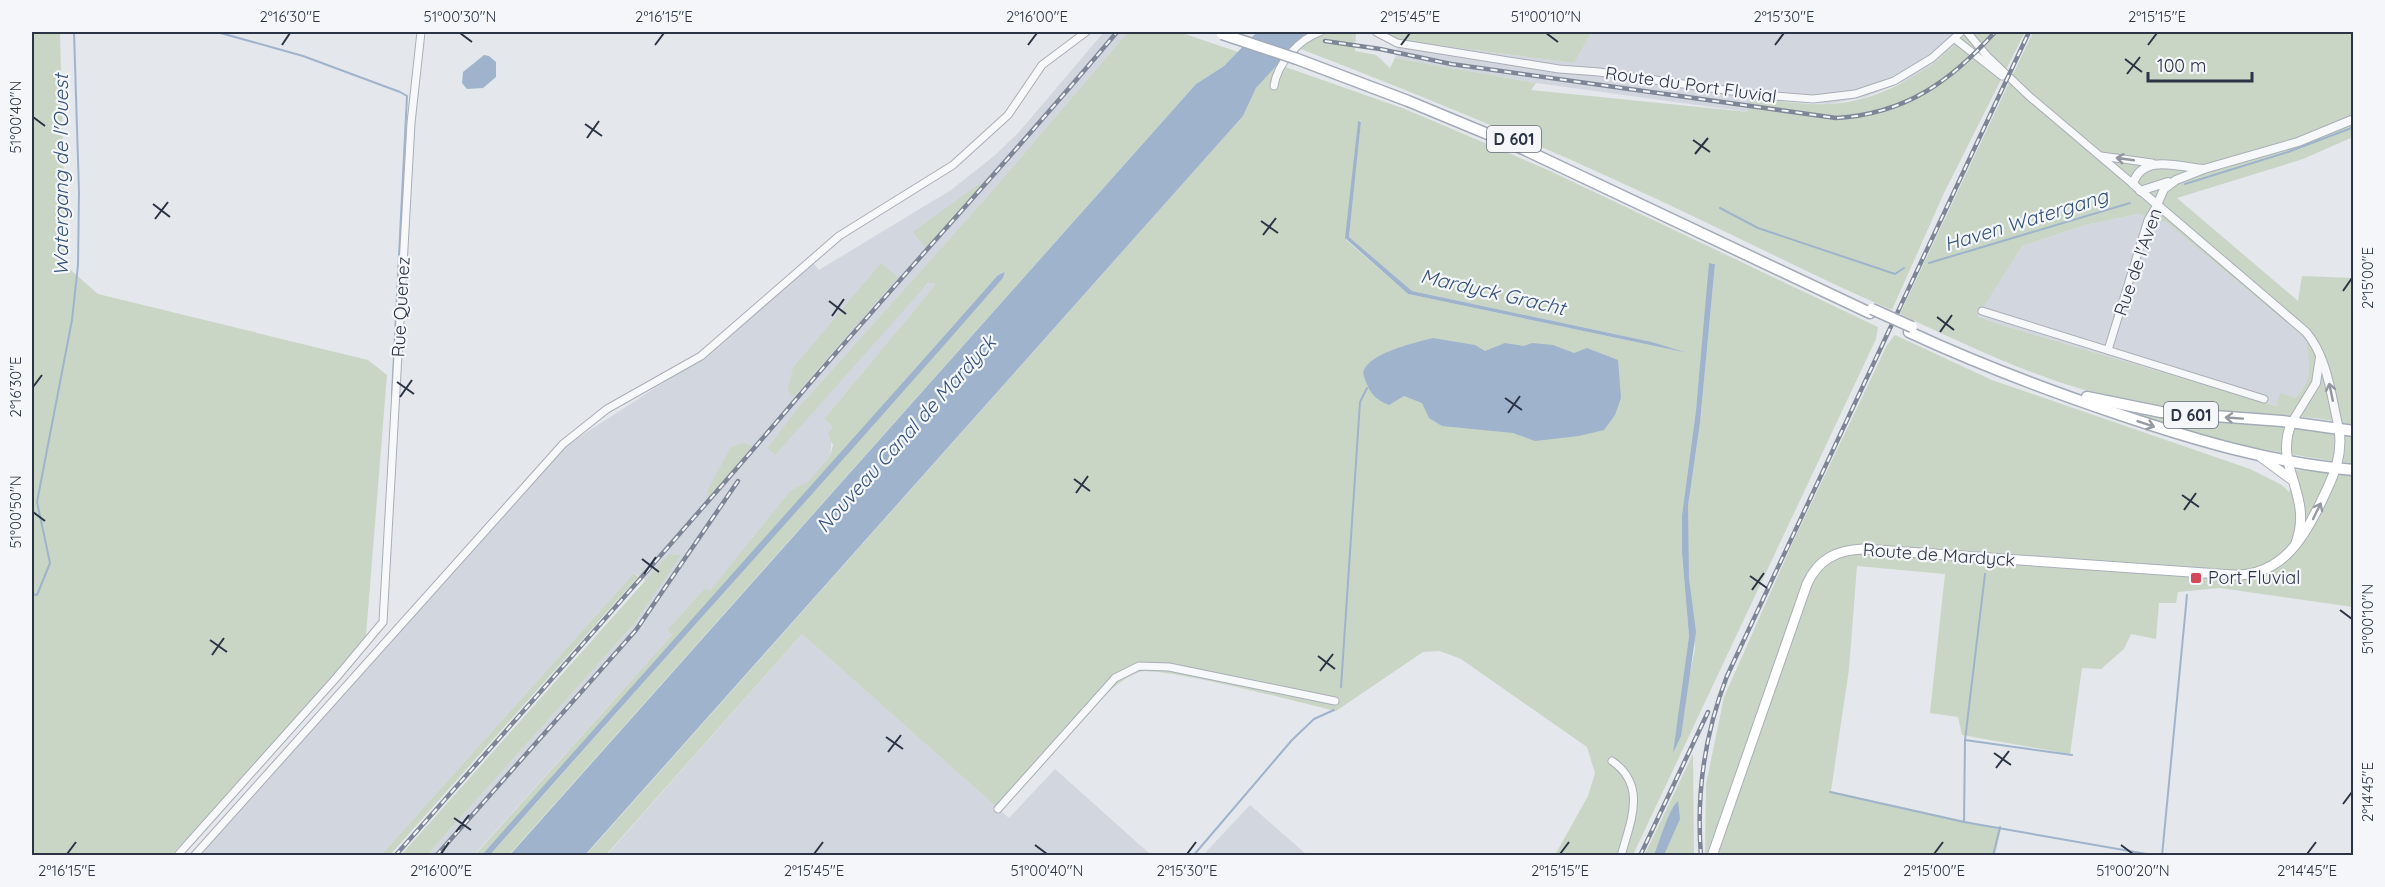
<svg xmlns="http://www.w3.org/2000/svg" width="2385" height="887" font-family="Quicksand,sans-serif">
<rect width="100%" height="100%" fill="#e4e7ec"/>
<g fill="#d2d6de">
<polygon points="1104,32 1128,32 993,190 797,409 929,283 936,284 824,419 833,427 830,456 809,482 790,491 710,592 705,588 667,630 672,635 474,855 427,855 634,624 680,555 669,554 646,581 634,573 381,855 200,856 533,479 567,445 720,346 812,262 819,270 951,190 994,156 1019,132"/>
<polygon points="1592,32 1968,32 1950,50 1913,78 1865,97 1828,104 1750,98 1748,112 1536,83 1395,58 1398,40 1574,63"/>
<polygon points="2138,214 2166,222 2306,339 2311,365 2307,384 2295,398 2278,406 1998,324 1978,315 2022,246 2085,225"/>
<polygon points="802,634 1009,818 1055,769 1151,855 606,856"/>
<polygon points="1250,805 1307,855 1203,855"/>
</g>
<g fill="#c9d6c5" fill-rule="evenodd">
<polygon points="32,32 60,32 66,266 98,294 368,360 387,375 365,648 293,729 171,855 32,855"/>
<polygon points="1128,32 1179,32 1238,52 1224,66 1196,84 509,855 490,855 1003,278 1005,272 998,275 937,344 522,812 482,855 474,856 672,635 667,630 705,588 710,591 790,491 809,481 830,456 833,445 828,434 833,427 824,419 936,284 928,283 775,455 768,448 797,409 993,190"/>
<path d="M1307,32H1356L1355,51L1376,55L1390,68L1395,58L1536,83L1531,90L1748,112L1749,98C1775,100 1802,105 1828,104C1882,102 1932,70 1968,32H2025L1944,193L1892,310C1827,282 1766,251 1703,221C1568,156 1432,99 1293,46Z"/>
<polygon points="1382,32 1592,32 1574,63 1398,40"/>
<path d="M2033,32L2353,33V137L2303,159L2177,198L2298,301L2302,276L2353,278V425C2279,408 2201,415 2126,400C2048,385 1973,348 1900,314ZM2138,214L2166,222L2306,339C2310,362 2314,381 2295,398L2280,393L2277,406L1998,324L1978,316L2022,246L2085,225Z"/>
<path d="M1277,64L1405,109L1548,170L1878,327L1876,339L1633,855H1555L1588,796L1595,773L1587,747L1461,659L1440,651L1423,652L1336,711C1307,704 1158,665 1139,672C1097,688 1033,775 1001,811L802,634L606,855L585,856L1243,116L1256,88ZM1361,121L1349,237L1412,291L1652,342L1688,353L1408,294L1346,240L1358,122ZM1710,263L1715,264L1700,423L1688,506L1687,553L1695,649L1674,751L1689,636L1682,553V515L1696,410Z"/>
<polygon points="979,184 982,186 926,248 913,232"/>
<polygon points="881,263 898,277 795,395 791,396 788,388 793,368"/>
<polygon points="1895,335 1992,380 2250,469 2282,485 2289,492 2296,470 2353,474 2353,607 2220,588 2178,592 2176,603 2159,603 2156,639 2131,634 2124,649 2101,669 2082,668 2070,754 1962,735 1958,717 1930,713 1945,574 1857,566 1849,669 1831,791 2001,829 1995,855 1705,856 1706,784 1724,697 1793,542 1887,345"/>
<polygon points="2141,413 2177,419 2260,424 2353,437 2353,465 2194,437 2140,416"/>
<polygon points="743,443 752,446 707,500 708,489 731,447"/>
<polygon points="669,554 681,555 634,624 427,855 401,855"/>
<polygon points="634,573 638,577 390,855 381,855"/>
<polygon points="1693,754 1694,855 1644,856"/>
</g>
<g fill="#9fb4cc">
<polygon points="1257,32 1307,32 1256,88 1243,116 585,855 509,856 1196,84 1224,66"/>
<polygon points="484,55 489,56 496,62 496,77 483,88 467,89 462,83 463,72"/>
<polygon points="1358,121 1361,122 1349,237 1412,291 1652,342 1688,353 1408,294 1345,238"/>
<polygon points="1709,263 1715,264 1700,423 1688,506 1689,578 1696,632 1681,736 1673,753 1689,636 1682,553 1682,515 1696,410"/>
<path d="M1005,272L1003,278C834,472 660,662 490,855H482L937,344L998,275Z"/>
<path d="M1433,338L1475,345L1485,351L1505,343L1524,346L1532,343L1553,345L1574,353L1587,348L1618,360L1621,398L1615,415L1604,430L1579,436L1535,441L1513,433L1442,426L1429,418L1422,403L1404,396L1389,405C1373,399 1368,390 1363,373C1367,353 1415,343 1433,338Z"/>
<path d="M1678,801L1680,819L1664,855H1654C1660,841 1668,810 1678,801Z"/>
</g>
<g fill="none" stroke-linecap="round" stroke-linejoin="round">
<g stroke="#9fb4cc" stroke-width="2">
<polyline points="217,32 303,56 400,92 407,96 392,395"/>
<polyline points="2185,184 2288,152 2354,127"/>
<polyline points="1720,208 1758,228 1895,274 1904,268"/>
<polyline points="1929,263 2130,203"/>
<polyline points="32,594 37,595 50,563 37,502 72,320 78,265 79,192 74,32"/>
<polyline points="1341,687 1360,402 1367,388"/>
<polyline points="1965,740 2072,755"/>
<polyline points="1830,792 1964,822 2158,856"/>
<polyline points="1964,822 1965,740 1985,574"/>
<polyline points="1193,856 1292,740 1314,719 1334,710"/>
<polyline points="1993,856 2000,827"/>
<polyline points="2162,856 2187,595"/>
</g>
<g stroke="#a9aeb7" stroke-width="9">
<g id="minor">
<polyline points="1376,32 1397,43 1559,69 1599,72 1760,95 1813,99 1855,94 1894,81 1932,58 1961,32"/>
<polyline points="1967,32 1987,56 2029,96 2133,184"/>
<polyline points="1955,39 2002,76"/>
<path d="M1274,86C1277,64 1299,39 1320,32"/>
<polyline points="2101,156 2152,163"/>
<polyline points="1982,311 2264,399"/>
<polyline points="2108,350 2148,220 2157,205"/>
<path d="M1612,761C1648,786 1630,822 1621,856"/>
<polyline points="998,809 1115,678 1139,666 1169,667 1335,701"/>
<polyline points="177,856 336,678 383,622 411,123 421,32"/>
<polyline points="194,856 563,444 607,409 701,356 839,236 953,165 1008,115 1042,65 1086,32"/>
</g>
</g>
<g stroke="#a9aeb7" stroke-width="10">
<g id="tertiary">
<path d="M2204,169C2179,167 2142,153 2133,184L2306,332C2328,358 2331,396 2339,429"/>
<polyline points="2140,191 2168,182"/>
<polyline points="2157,205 2164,189 2176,180 2204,169 2298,142 2354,119"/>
<polyline points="2292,422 2316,383 2320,357"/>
</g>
</g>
<g stroke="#a9aeb7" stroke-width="11">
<g id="secondary">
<path d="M2292,422C2272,466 2314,494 2296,543"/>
<polyline points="2261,457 2291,479"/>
<path d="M1712,856L1807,584C1818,559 1837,550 1863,549L2233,575C2282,576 2304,538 2322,500C2334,475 2343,456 2339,429"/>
</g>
</g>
<g stroke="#a3abb8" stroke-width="13">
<g id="primary">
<polyline points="1297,59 1408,101 1519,147 1870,313"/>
<path d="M1909,332C1978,364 2047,390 2118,414C2195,440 2272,463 2354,470"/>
<polyline points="2087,397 2161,412 2282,421 2354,431"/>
</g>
</g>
<use href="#minor" stroke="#f7f8fa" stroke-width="7"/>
<use href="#tertiary" stroke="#f7f8fa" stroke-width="8"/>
<use href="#secondary" stroke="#fff" stroke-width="9"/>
<use href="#primary" stroke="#fff" stroke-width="10"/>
<g stroke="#7d8696" stroke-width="4.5">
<g id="rail">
<path d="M1325,41L1380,49L1451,64L1836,118C1905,114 1950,82 1995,32"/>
<path d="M395,856C530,703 666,552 798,397C903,274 1013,156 1117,32"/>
<polyline points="436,856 636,630 738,481"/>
<polyline points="1640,856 1708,712"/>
<path d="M1701,856C1696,794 1705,733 1727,676L2029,32"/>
</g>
</g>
<use href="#rail" stroke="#f4f6f9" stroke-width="2" stroke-dasharray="7" stroke-linecap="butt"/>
<g stroke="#a3abb8" stroke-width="13" stroke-linecap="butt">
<g id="primary-bridge">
<polyline points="1222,34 1297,59"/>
<polyline points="1872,309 1912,327"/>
</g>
</g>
<use href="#primary-bridge" stroke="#fff" stroke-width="10"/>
</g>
<defs><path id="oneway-shaft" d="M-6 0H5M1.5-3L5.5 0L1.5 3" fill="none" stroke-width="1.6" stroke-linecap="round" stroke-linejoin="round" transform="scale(1.5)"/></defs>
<g stroke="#9196a0">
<use href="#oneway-shaft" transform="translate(2125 159) rotate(-172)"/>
<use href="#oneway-shaft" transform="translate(2331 392) rotate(-102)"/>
</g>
<g stroke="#959aa2">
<use href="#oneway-shaft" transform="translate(2234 418) rotate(-176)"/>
<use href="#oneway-shaft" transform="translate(2146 424) rotate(19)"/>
<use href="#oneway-shaft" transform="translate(2317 511) rotate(-64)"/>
</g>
<path fill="none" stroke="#2b3445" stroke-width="2" d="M460,33L472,42M1546,33L1558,42M282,45L290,33M655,45L664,33M1028,45L1037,33M1401,45L1410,33M1775,45L1784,33M2148,45L2157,33M2125,59L2142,72M2127,74L2140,57M33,117L45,126M585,124L602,136M587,138L599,121M1693,140L1710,152M1695,154L1708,138M153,204L170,217M155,219L168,202M1261,221L1278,233M1263,235L1276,218M2343,291L2352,278M829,301L846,314M832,316L844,299M1937,317L1954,330M1940,332L1952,315M397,382L414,394M33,387L42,375M400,397L412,380M1505,398L1522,410M1508,413L1520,396M1074,479L1090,491M1076,493L1088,476M2182,495L2199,507M2184,510L2196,493M33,512L45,521M642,559L659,572M644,574L656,557M1750,576L1767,588M1752,590L1764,573M2340,610L2352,619M210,640L227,652M212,655L224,638M1318,656L1335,669M1320,671L1333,654M886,737L903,749M888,752L901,735M1994,753L2011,765M1996,768L2009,751M2343,804L2352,792M454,818L471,830M456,832L469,815M1035,845L1047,854M2121,845L2133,854M67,854L76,842M441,854L449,842M814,854L823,842M1187,854L1196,842M1560,854L1569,842M1934,854L1943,842M2307,854L2316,842"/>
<rect fill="#d1495b" stroke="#f4f6f9" stroke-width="2" x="2190" y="572" width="12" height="12" rx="3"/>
<g text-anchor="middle" stroke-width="4.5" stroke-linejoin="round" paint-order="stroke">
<g fill="#f4f6f9" stroke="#676e7b" stroke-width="1.5">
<rect x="1487" y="126" width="54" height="26" rx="4.5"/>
<rect x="2164" y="402" width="54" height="26" rx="4.5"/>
</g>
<g font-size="16" font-weight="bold" fill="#2b3445">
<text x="1514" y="145">D 601</text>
<text x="2191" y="421">D 601</text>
</g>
<g font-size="18" fill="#2b3445" stroke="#f4f6f9">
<text transform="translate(1691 85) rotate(8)" y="6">Route du Port Fluvial</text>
<text transform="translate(2138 262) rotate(-71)" y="6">Rue de l'Aven</text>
<text transform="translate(401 307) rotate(-87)" y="6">Rue Quenez</text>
<text transform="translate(1939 555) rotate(4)" y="6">Route de Mardyck</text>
</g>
<g font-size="18" fill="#2b3445" stroke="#f4f6f9" text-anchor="start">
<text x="2208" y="584">Port Fluvial</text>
</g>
<g font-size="20" font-style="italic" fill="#34527a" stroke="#f4f6f9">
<text transform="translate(61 175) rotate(-90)" y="7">Watergang de l'Ouest</text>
<text transform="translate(2026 220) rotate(-17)" y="7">Haven Watergang</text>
<text transform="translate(1493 292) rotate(13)" y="7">Mardyck Gracht</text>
<text transform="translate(906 434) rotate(-48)" y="7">Nouveau Canal de Mardyck</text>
</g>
</g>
<rect width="2385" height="887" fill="none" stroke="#f4f6f9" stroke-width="66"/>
<path d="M2148 72v9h104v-9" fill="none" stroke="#2b3445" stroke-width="3"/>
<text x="2157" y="72" font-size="18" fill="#2b3445" stroke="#f4f6f9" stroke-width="4.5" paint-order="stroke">100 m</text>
<rect x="33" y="33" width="2319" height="821" fill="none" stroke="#2b3445" stroke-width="2"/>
<g font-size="15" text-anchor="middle" fill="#2b3445">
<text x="290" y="22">2°16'30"E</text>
<text x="460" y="22">51°00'30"N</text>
<text x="664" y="22">2°16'15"E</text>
<text x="1037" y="22">2°16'00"E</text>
<text x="1410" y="22">2°15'45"E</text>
<text x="1546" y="22">51°00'10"N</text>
<text x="1784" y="22">2°15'30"E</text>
<text x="2157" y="22">2°15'15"E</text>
<text transform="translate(16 117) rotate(-90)" y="5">51°00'40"N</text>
<text transform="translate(2368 278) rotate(-90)" y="5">2°15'00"E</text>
<text transform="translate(16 387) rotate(-90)" y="5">2°16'30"E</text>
<text transform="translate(16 512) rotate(-90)" y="5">51°00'50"N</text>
<text transform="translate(2368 619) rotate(-90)" y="5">51°00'10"N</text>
<text transform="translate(2368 792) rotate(-90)" y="5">2°14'45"E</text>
<text x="67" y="876">2°16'15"E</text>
<text x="441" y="876">2°16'00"E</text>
<text x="814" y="876">2°15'45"E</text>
<text x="1047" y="876">51°00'40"N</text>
<text x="1187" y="876">2°15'30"E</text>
<text x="1560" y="876">2°15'15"E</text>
<text x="1934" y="876">2°15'00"E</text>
<text x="2133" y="876">51°00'20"N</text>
<text x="2307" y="876">2°14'45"E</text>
</g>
</svg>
